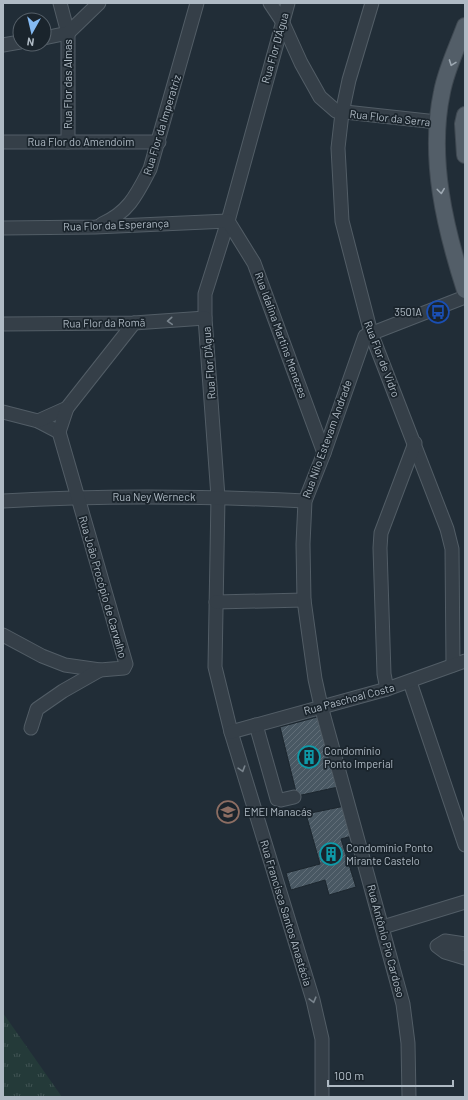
<svg xmlns="http://www.w3.org/2000/svg" width="468" height="1100" font-family="Barlow,sans-serif">
<defs>
<pattern id="grass-tufts" width="24" height="20" patternUnits="userSpaceOnUse"><rect width="24" height="20" fill="#243a39"/><path d="M3 7l-1-3M5 7V3M7 7l1-3M15 17l-1-3M17 17v-4M19 17l1-3" fill="none" stroke="#415454"/></pattern>
<pattern id="building-hatch" width="6" height="6" patternUnits="userSpaceOnUse"><rect width="6" height="6" fill="#495863"/><path d="M-1 1l2-2M0 6l6-6M5 7l2-2" fill="none" stroke="#616e78"/></pattern>
</defs>
<rect width="100%" height="100%" fill="#212d37"/>
<polygon fill="url(#grass-tufts)" points="3,1013 62,1097 3,1097"/>
<g fill="url(#building-hatch)" stroke="#1c262e">
<polygon points="321,716 338,787 297,796 280,727"/>
<polygon points="345,806 352,836 341,839 356,887 329,895 325,880 291,890 286,873 320,864 306,814"/>
</g>
<g fill="none" stroke-linecap="round" stroke-linejoin="round">
<g stroke="#525d66" stroke-width="15">
<g id="minor">
<polyline points="60,3 68,33 68,142"/>
<polyline points="270,3 282,21 301,63 320,97 336,111 437,122"/>
<polyline points="288,3 228,221 205,294 205,318 218,497 215,667 231,732 313,1000 322,1039 322,1097"/>
<polyline points="372,3 349,80 342,113 338,148 342,221 371,333 447,529 452,549 453,665"/>
<polyline points="44,38 68,33 99,3"/>
<polyline points="3,45 20,42"/>
<polyline points="3,142 159,142"/>
<path d="M102,224C129,212 137,194 150,169L197,3"/>
<polyline points="3,228 95,227 228,221 254,263 324,453"/>
<polyline points="3,324 134,323 205,318"/>
<polyline points="3,412 38,421 59,432"/>
<polyline points="38,421 67,408 134,323"/>
<path d="M3,501C104,495 204,496 305,501"/>
<polyline points="216,602 304,600"/>
<polyline points="3,635 42,656 65,665 100,670 124,668 126,664 59,432 67,408"/>
<polyline points="410,682 465,845"/>
<polyline points="387,689 384,674 380,548 381,533 415,443"/>
<polyline points="256,725 277,799 281,800 294,797"/>
<polyline points="31,728 37,709 63,691 100,670"/>
<polyline points="231,732 387,689 465,661"/>
<polyline points="383,927 465,902"/>
<polyline points="465,944 445,941 437,946 445,952 465,958"/>
<polyline points="409,1097 408,1043 403,1004 321,706 315,679 304,600 303,544 305,501 324,453 365,336 465,297"/>
</g>
</g>
<g stroke="#3e4851" stroke-width="18">
<g id="major">
<path d="M465,26C457,48 446,70 442,92C428,158 445,228 465,290"/>
<polyline points="465,115 463,124 465,155"/>
</g>
</g>
<use href="#minor" stroke="#353f48" stroke-width="13"/>
<use href="#major" stroke="#535e68" stroke-width="16"/>
</g>
<defs><path id="oneway-chevron" d="M-2-3.5L2.5 0L-2 3.5" fill="none" stroke-width="1.6" stroke-linecap="round" stroke-linejoin="round"/></defs>
<g stroke="#9da8b2">
<use href="#oneway-chevron" transform="translate(452 63) rotate(110)"/>
<use href="#oneway-chevron" transform="translate(441 191) rotate(83)"/>
</g>
<g stroke="#78838c">
<use href="#oneway-chevron" transform="translate(170 321) rotate(176)"/>
<use href="#oneway-chevron" transform="translate(242 769) rotate(73)"/>
<use href="#oneway-chevron" transform="translate(313 1000) rotate(75)"/>
</g>
<defs>
<g id="bus-ring" transform="scale(1.15)"><circle r="9.5" fill="#1a242c" stroke="#1a4fb4" stroke-width="1.5"/><path d="M-5-6H5V4H4V6H2V4H-2V6H-4V4H-5ZM-3.5-4V0h7V-4ZM-3.5 1.2v1.5H-2V1.2ZM2 1.2v1.5H3.5V1.2Z" fill="#1a4fb4"/></g>
<g id="building-ring" transform="scale(1.15)"><circle r="9.5" fill="#1a242c" stroke="#0f9aa8" stroke-width="1.5"/><path d="M-4-6H4V6H1V3H-1V6H-4ZM-2.5-4.3h1.7v1.8h-1.7ZM.8-4.3h1.7v1.8H.8ZM-2.5-1h1.7V.8h-1.7ZM.8-1h1.7V.8H.8Z" fill="#0f9aa8"/></g>
<g id="school-ring" transform="scale(1.15)"><circle r="9.5" fill="#1a242c" stroke="#8d6e63" stroke-width="1.5"/><path d="M0-5L7-2L0 1L-7-2ZM-4 1L0 2.5L4 1V4Q0 6-4 4Z" fill="#8d6e63"/></g>
</defs>
<g fill-rule="evenodd">
<use href="#bus-ring" x="438" y="312"/>
<use href="#building-ring" x="309" y="757"/>
<use href="#school-ring" x="228" y="812"/>
<use href="#building-ring" x="331" y="854"/>
</g>
<g text-anchor="middle" stroke-width="3.5" stroke-linejoin="round" paint-order="stroke">
<g font-size="11" fill="#afbac4" stroke="#1a242c">
<text transform="translate(275 48) rotate(-74)" y="4">Rua Flor D'Água</text>
<text transform="translate(68 84) rotate(-90)" y="4">Rua Flor das Almas</text>
<text transform="translate(390 118) rotate(6)" y="4">Rua Flor da Serra</text>
<text transform="translate(162 125) rotate(-73)" y="4">Rua Flor da Imperatriz</text>
<text x="81" y="146">Rua Flor do Amendoim</text>
<text transform="translate(116 225) rotate(-2)" y="4">Rua Flor da Esperança</text>
<text transform="translate(104 323) rotate(-1)" y="4">Rua Flor da Romã</text>
<text transform="translate(281 335) rotate(70)" y="4">Rua Idalina Martins Menezes</text>
<text transform="translate(382 359) rotate(69)" y="4">Rua Flor de Vidro</text>
<text transform="translate(209 363) rotate(-94)" y="4">Rua Flor D'Água</text>
<text transform="translate(327 439) rotate(-70)" y="4">Rua Nilo Estevam Andrade</text>
<text x="154" y="501">Rua Ney Werneck</text>
<text transform="translate(103 587) rotate(74)" y="4">Rua João Procópio de Carvalho</text>
<text transform="translate(349 699) rotate(-15)" y="4">Rua Paschoal Costa</text>
<text transform="translate(286 913) rotate(73)" y="4">Rua Francisca Santos Anastácia</text>
<text transform="translate(386 941) rotate(75)" y="4">Rua Antônio Pio Cardoso</text>
</g>
<g font-size="11" fill="#afbac4" stroke="#1a242c" text-anchor="start">
<text x="422" y="316" text-anchor="end">3501A</text>
<text x="324" y="755">Condomínio<tspan x="324" dy="13">Ponto Imperial</tspan></text>
<text x="244" y="816">EMEI Manacás</text>
<text x="346" y="852">Condomínio Ponto<tspan x="346" dy="13">Mirante Castelo</tspan></text>
</g>
</g>
<rect width="468" height="1100" fill="none" stroke="#afbac4" stroke-width="8"/>
<g transform="translate(32 32) rotate(188)"><circle r="19" fill="#1a242c" stroke="#566069"/>
<path d="M0-3L7 15L0 10L-7 15Z" fill="#85bbf4"/>
<text y="-6" font-size="11" font-weight="bold" text-anchor="middle" fill="#afbac4">N</text>
</g>
<path d="M328 1080v6h125v-6" fill="none" stroke="#afbac4" stroke-width="2"/>
<text x="334" y="1080" font-size="12" fill="#afbac4" stroke="#1a242c" stroke-width="3" paint-order="stroke">100 m</text>
</svg>
